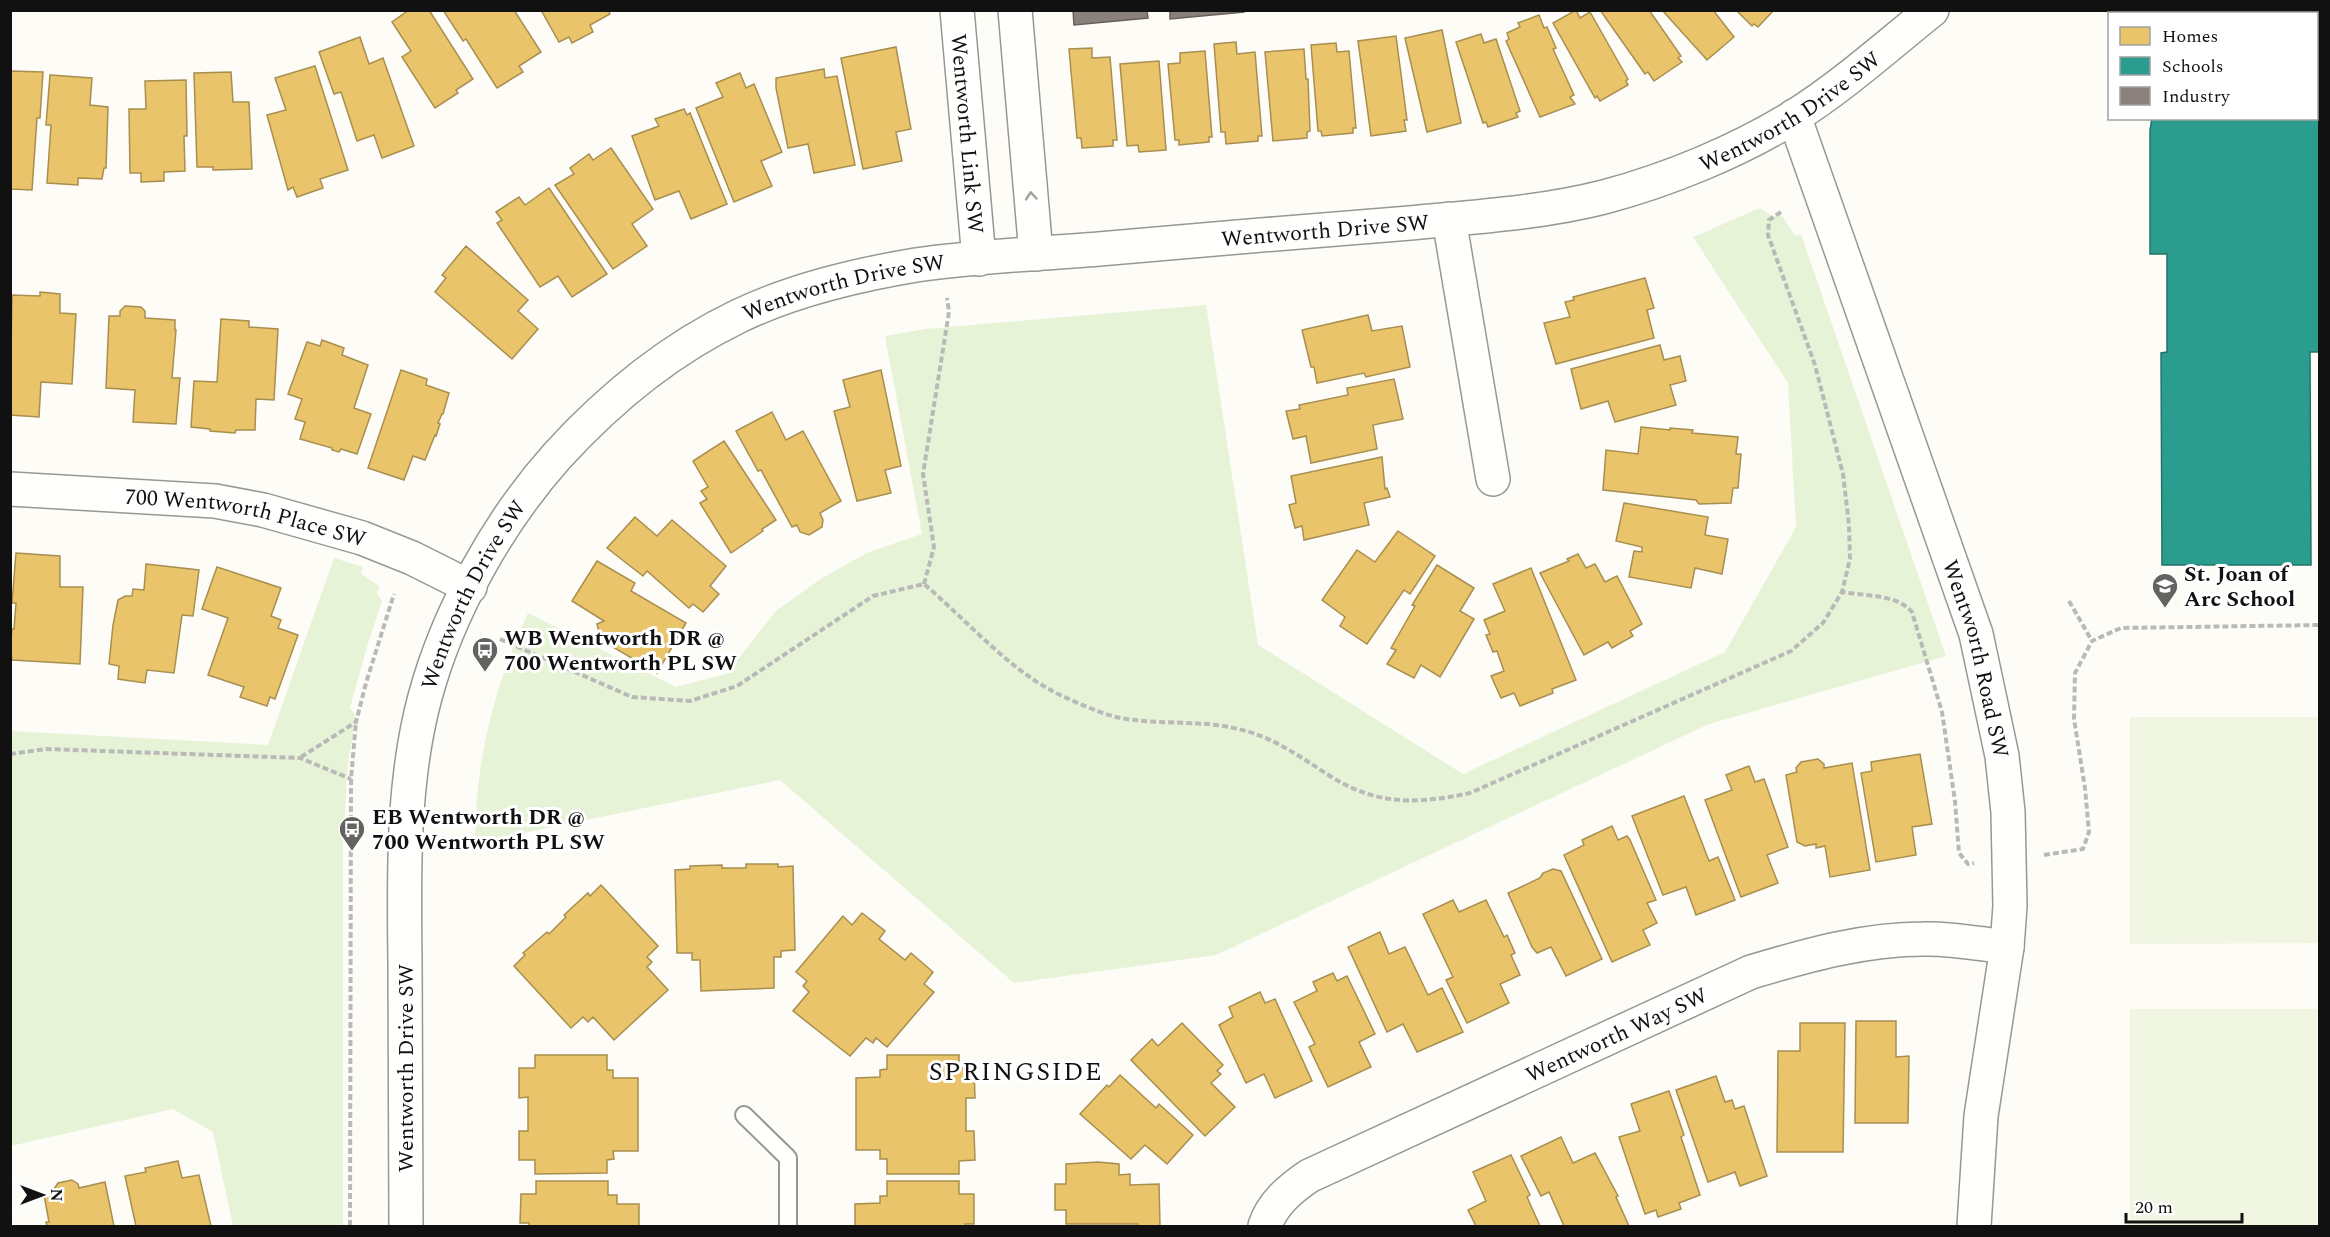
<svg xmlns="http://www.w3.org/2000/svg" width="2330" height="1237" font-family="Spectral,serif">
<rect width="100%" height="100%" fill="#fdfcf7"/>
<g fill="#e7f3d7">
<path d="M1760,208L1773,217L1778,214L1783,217L1795,236L1801,234L1946,656L1709,724L1216,955L1014,983L780,780L475,843C475,763 494,686 528,613L676,687L726,674L776,611L822,578L869,552L922,534L885,336L926,329L1206,305L1258,645L1463,774L1725,652L1796,527L1788,383L1693,237Z"/>
<polygon points="334,558 363,567 361,574 380,587 377,593 382,601 366,650 350,708 356,716 348,763 343,840 343,1226 233,1226 213,1132 173,1109 11,1146 11,731 268,745"/>
</g>
<g fill="#f0f6e1">
<polygon points="2130,717 2319,717 2319,943 2130,944"/>
<rect x="2130" y="1009" width="189" height="217"/>
</g>
<g fill="#e9c46a" stroke="#a88e4f" stroke-width="1.5">
<polygon points="409,10 429,10 473,79 456,90 458,93 435,108 402,57 411,51 392,22"/>
<polygon points="443,10 514,10 541,52 519,66 523,72 497,88 466,39 463,41"/>
<polygon points="541,10 608,10 610,14 590,25 593,32 572,43 569,37 559,42"/>
<polygon points="1576,10 1580,18 1590,12 1628,79 1626,81 1628,85 1600,101 1597,96 1595,98 1553,23"/>
<polygon points="1600,10 1649,10 1681,56 1678,58 1682,62 1654,81 1648,72 1645,74"/>
<polygon points="1662,10 1713,10 1734,37 1707,60"/>
<polygon points="1736,10 1774,10 1758,27 1754,24 1752,26"/>
<polygon points="1539,15 1544,28 1547,27 1556,48 1553,49 1574,95 1570,97 1575,104 1540,117 1506,41 1509,39 1507,33 1520,27 1518,23"/>
<polygon points="1442,30 1461,123 1427,132 1405,38"/>
<polygon points="1481,34 1484,43 1496,39 1520,111 1516,113 1518,117 1488,127 1486,122 1483,123 1456,42"/>
<polygon points="1396,36 1407,120 1404,120 1406,131 1371,136 1358,41"/>
<polygon points="360,37 369,64 383,58 414,146 382,158 374,135 357,141 341,92 334,94 319,52"/>
<polygon points="1236,42 1237,54 1255,52 1262,136 1258,136 1258,141 1226,144 1225,132 1221,132 1214,44"/>
<polygon points="1336,43 1337,52 1349,51 1356,128 1353,128 1353,133 1322,136 1321,131 1318,131 1311,45"/>
<polygon points="896,47 911,129 896,132 902,161 863,169 841,58"/>
<polygon points="1092,48 1092,58 1110,57 1117,140 1113,140 1113,146 1082,148 1081,138 1077,138 1069,49"/>
<polygon points="1304,49 1306,79 1308,79 1310,131 1307,132 1307,138 1273,141 1265,52"/>
<polygon points="1205,51 1212,137 1209,137 1209,142 1179,145 1179,140 1175,140 1168,64 1180,63 1180,53"/>
<polygon points="1159,61 1166,150 1139,152 1138,145 1127,146 1120,64"/>
<polygon points="315,66 348,170 320,179 323,188 297,197 293,187 288,190 267,115 286,110 275,78"/>
<polygon points="824,69 825,78 837,76 855,165 814,173 808,144 788,148 776,88 776,78"/>
<polygon points="10,71 43,72 40,118 37,118 32,190 10,189"/>
<polygon points="231,72 233,102 249,102 252,169 213,170 213,167 197,167 194,73"/>
<polygon points="740,73 746,88 754,84 782,152 761,161 772,186 734,202 696,108 723,97 716,83"/>
<polygon points="50,75 92,78 90,105 108,107 106,168 104,168 102,179 78,178 78,185 47,183 51,125 46,125"/>
<polygon points="186,80 187,136 184,136 185,171 164,172 164,181 141,182 141,173 130,173 129,109 146,109 145,81"/>
<polygon points="684,109 687,115 690,113 727,204 691,219 679,191 655,200 632,136 659,126 655,119"/>
<polygon points="611,148 653,209 632,224 647,246 613,269 555,185 574,174 570,168 589,154 593,160"/>
<polygon points="549,188 607,274 572,297 558,276 540,287 497,223 502,220 496,212 519,197 525,205"/>
<polygon points="466,246 528,300 518,311 538,329 512,359 435,292 446,278 442,275"/>
<polygon points="1645,278 1654,308 1647,310 1654,338 1556,364 1544,323 1570,317 1565,302 1574,300 1573,297"/>
<polygon points="40,292 60,294 60,313 76,314 72,384 41,382 39,417 10,415 12,295 40,296"/>
<polygon points="125,306 141,307 145,311 145,318 175,320 175,330 176,330 172,378 180,378 176,424 133,422 135,390 106,388 109,316 120,316 120,311"/>
<polygon points="1368,315 1372,331 1402,326 1410,367 1366,377 1364,373 1317,383 1314,367 1311,367 1302,330"/>
<polygon points="221,319 249,321 249,327 278,329 274,400 256,399 255,430 236,430 235,433 210,431 210,429 191,427 194,381 217,382"/>
<polygon points="322,340 344,348 342,355 368,365 354,408 371,414 357,454 341,449 339,452 332,450 332,448 300,439 305,422 295,419 302,399 288,394 307,342 320,346"/>
<polygon points="1660,345 1664,360 1680,356 1686,381 1670,385 1676,405 1615,422 1608,401 1581,409 1571,369"/>
<polygon points="401,370 427,379 426,385 449,393 443,414 442,414 438,423 440,424 436,436 435,435 425,460 413,456 404,480 368,468"/>
<polygon points="881,370 901,466 885,470 891,493 857,501 834,411 850,407 843,380"/>
<polygon points="1394,379 1403,419 1373,425 1377,449 1311,463 1306,436 1293,439 1286,411 1300,409 1299,405 1348,395 1347,388"/>
<polygon points="772,412 786,440 803,431 841,501 820,513 823,520 822,527 809,535 800,532 797,525 792,527 761,470 758,471 736,431"/>
<polygon points="1641,427 1670,430 1670,428 1693,430 1692,433 1738,437 1736,454 1741,454 1738,488 1733,488 1731,503 1699,504 1696,500 1603,490 1606,450 1638,454"/>
<polygon points="724,441 776,520 762,529 763,531 731,553 700,503 707,499 701,491 708,487 693,461"/>
<polygon points="1382,457 1385,489 1387,488 1390,497 1364,503 1369,525 1304,540 1302,526 1295,528 1289,505 1296,503 1291,476"/>
<polygon points="1624,503 1708,517 1705,535 1728,539 1722,574 1695,568 1691,588 1629,577 1634,551 1642,552 1642,547 1616,541"/>
<polygon points="635,517 657,536 672,520 726,566 710,586 719,594 703,612 693,604 689,608 647,571 643,576 607,548"/>
<polygon points="1398,531 1435,556 1410,594 1404,590 1367,644 1340,626 1345,617 1322,600 1357,550 1375,562"/>
<polygon points="16,553 60,556 60,587 83,587 80,664 12,660 10,647 12,629 14,629 16,603 12,603"/>
<polygon points="1578,554 1586,568 1595,564 1605,582 1617,576 1642,624 1630,631 1633,636 1612,648 1608,642 1584,655 1540,573 1569,561 1567,559"/>
<polygon points="597,561 635,583 631,591 686,623 657,673 608,644 602,645 597,624 604,621 572,601"/>
<polygon points="146,564 199,570 193,616 182,615 174,673 147,670 145,683 118,679 119,666 109,664 113,625 118,600 125,596 132,596 133,589 144,590"/>
<polygon points="1437,565 1474,588 1460,611 1474,619 1440,677 1421,665 1414,678 1387,664 1396,650 1391,648 1415,606 1412,605"/>
<polygon points="217,567 281,588 271,616 281,620 278,628 298,635 275,699 270,697 267,706 240,697 244,687 208,675 228,618 202,609"/>
<polygon points="1531,568 1576,680 1552,689 1553,693 1520,706 1514,693 1501,698 1491,676 1504,671 1497,651 1493,652 1486,635 1490,634 1484,620 1505,611 1493,584"/>
<polygon points="1920,754 1932,824 1912,827 1916,855 1876,862 1861,773 1872,771 1871,762"/>
<polygon points="1818,759 1824,764 1824,768 1852,763 1870,870 1830,877 1825,846 1816,848 1816,844 1805,846 1797,842 1786,775 1797,772 1796,768 1801,762"/>
<polygon points="1749,766 1755,782 1764,779 1788,847 1767,855 1778,883 1741,897 1705,800 1732,790 1726,775"/>
<polygon points="1684,796 1709,861 1718,857 1735,900 1696,915 1686,887 1663,895 1632,816"/>
<polygon points="1612,826 1618,840 1627,836 1630,840 1656,900 1647,903 1657,923 1643,930 1650,945 1612,962 1564,855 1584,845 1582,840"/>
<polygon points="746,864 778,864 778,867 793,866 795,950 781,951 781,957 774,957 774,988 701,991 700,960 692,960 692,953 677,953 675,870 690,869 690,866 722,865 722,868 746,868"/>
<polygon points="1553,869 1561,871 1602,959 1566,976 1551,947 1537,953 1532,947 1508,893 1540,878 1543,873"/>
<polygon points="601,885 658,946 647,957 652,962 647,967 668,990 614,1040 593,1017 588,1022 583,1017 571,1028 514,966 525,955 523,953 547,932 549,934 566,917 564,915 588,893 590,896"/>
<polygon points="1453,900 1459,912 1486,900 1504,937 1507,935 1515,953 1511,955 1520,975 1500,984 1509,1003 1467,1023 1446,980 1453,977 1423,914"/>
<polygon points="862,913 885,931 879,939 905,960 911,953 933,972 924,984 934,992 887,1047 876,1038 873,1043 866,1038 850,1056 793,1011 809,992 803,986 807,981 796,972 843,916 852,925"/>
<polygon points="1380,932 1389,954 1405,947 1428,995 1442,988 1463,1032 1417,1052 1403,1024 1387,1032 1348,947"/>
<polygon points="1333,973 1337,981 1347,976 1375,1034 1359,1042 1371,1067 1328,1087 1309,1047 1315,1044 1294,1002 1317,991 1313,982"/>
<polygon points="1260,992 1265,1003 1275,999 1312,1081 1275,1098 1264,1074 1246,1083 1219,1025 1233,1017 1229,1007"/>
<polygon points="1856,1021 1896,1021 1896,1057 1909,1056 1908,1123 1855,1123"/>
<polygon points="1182,1023 1223,1065 1217,1071 1221,1074 1211,1083 1235,1107 1205,1136 1131,1060 1152,1039 1158,1046"/>
<polygon points="1800,1023 1845,1023 1843,1152 1777,1152 1778,1051 1800,1051"/>
<polygon points="535,1055 607,1055 607,1070 613,1070 613,1078 638,1078 638,1151 613,1151 614,1159 607,1160 607,1173 535,1174 535,1160 519,1160 519,1131 528,1131 528,1097 519,1098 519,1068 535,1068"/>
<polygon points="887,1055 959,1055 959,1068 974,1068 975,1098 966,1098 966,1131 974,1131 975,1160 959,1161 959,1174 887,1174 887,1159 880,1159 880,1150 856,1150 856,1078 880,1077 880,1070 887,1069"/>
<polygon points="1120,1075 1156,1108 1159,1104 1193,1135 1167,1164 1145,1145 1131,1159 1080,1114 1107,1085 1109,1087"/>
<polygon points="1716,1076 1725,1102 1732,1100 1735,1109 1744,1106 1767,1176 1740,1186 1735,1172 1708,1182 1676,1090"/>
<polygon points="1669,1091 1684,1135 1681,1137 1700,1195 1679,1203 1681,1209 1658,1217 1656,1210 1645,1214 1619,1137 1640,1131 1631,1104"/>
<polygon points="1561,1137 1573,1163 1595,1153 1618,1196 1616,1197 1629,1226 1564,1226 1549,1192 1541,1196 1521,1156"/>
<polygon points="1511,1155 1530,1195 1527,1197 1540,1226 1476,1226 1468,1210 1486,1201 1473,1172"/>
<polygon points="178,1161 182,1178 199,1175 211,1226 136,1226 125,1176 146,1172 145,1168"/>
<polygon points="1098,1162 1119,1164 1119,1175 1130,1174 1130,1185 1159,1184 1160,1226 1138,1226 1138,1224 1066,1224 1066,1210 1055,1210 1055,1184 1066,1184 1066,1164"/>
<polygon points="72,1180 78,1184 79,1188 105,1182 114,1226 47,1226 46,1222 49,1222 44,1195 55,1193 54,1189 58,1183"/>
<polygon points="536,1181 608,1181 608,1195 617,1195 617,1204 639,1204 639,1226 529,1226 529,1223 520,1223 521,1194 536,1194"/>
<polygon points="887,1181 959,1181 959,1194 974,1194 974,1224 965,1224 965,1226 855,1226 855,1204 880,1203 880,1196 887,1196"/>
</g>
<polygon fill="#2a9d8f" stroke="#227369" stroke-width="1.5" points="2133,10 2320,10 2320,352 2310,352 2311,565 2162,565 2161,353 2167,352 2167,254 2150,254 2150,130 2152,118 2316,118 2316,14 2131,14"/>
<g fill="#8a817c" stroke="#665f5c" stroke-width="1.5">
<polygon points="1073,10 1147,10 1148,18 1074,25"/>
<polygon points="1170,10 1244,10 1244,12 1170,19"/>
</g>
<g fill="none" stroke-linecap="round" stroke-linejoin="round">
<g stroke="#979795" stroke-width="20">
<polyline id="service" points="744,1115 788,1158 788,1226"/>
</g>
<g stroke="#979795" stroke-width="36">
<g id="minor">
<path id="s1" d="M957,10L979,259"/>
<polyline points="1015,10 1036,254"/>
<path id="s2" d="M1794,116L1976,634L2002,756L2008,812L2010,906L2007,947L1981,1116L1974,1226"/>
<polyline points="1449,219 1493,479"/>
<path id="s3" d="M10,489L215,501L263,510L362,538L412,558L470,587"/>
<path id="s4" d="M1265,1226C1272,1204 1290,1189 1309,1176L1751,972C1808,955 1864,939 1924,939C1951,938 1980,944 2007,947"/>
</g>
</g>
<g stroke="#979795" stroke-width="36">
<g id="tertiary">
<path id="s5" d="M406,1226C406,1138 405,1050 405,961C404,874 402,782 425,697C448,612 498,522 557,456C608,400 670,349 739,316C793,290 856,275 916,265C976,256 1038,254 1099,249C1203,240 1306,231 1410,223C1474,217 1541,213 1604,197C1668,180 1739,151 1795,116C1844,85 1887,46 1932,10"/>
</g>
</g>
<g stroke="#b9b9b8" stroke-width="4" stroke-dasharray="6 3" stroke-linecap="butt">
<polyline points="1781,212 1769,220 1768,235 1815,365 1843,474 1849,525 1850,559 1842,592"/>
<polyline points="924,584 934,547 923,474 949,312 947,298"/>
<polyline points="2069,601 2092,641"/>
<path d="M500,639L632,697L690,701L737,686L873,596L924,584C962,616 1006,666 1049,689C1062,697 1102,714 1116,717C1156,726 1199,719 1238,729C1274,737 1300,757 1330,776C1377,806 1418,804 1470,793L1791,651L1823,623L1842,592C1864,596 1897,594 1912,612L1942,712L1955,801L1959,853L1968,864L1974,863"/>
<polyline points="10,754 46,749 300,758 351,779"/>
<polyline points="301,757 356,722 366,683 394,594"/>
<polyline points="2044,855 2083,849 2089,832 2085,788 2074,719 2075,673 2092,641 2121,628 2320,625"/>
<polyline points="350,1226 351,779 356,722"/>
</g>
<use href="#service" stroke="#fffffe" stroke-width="16"/>
<use href="#minor" stroke="#fffffe" stroke-width="33"/>
<use href="#tertiary" stroke="#fffffe" stroke-width="33"/>
</g>
<defs><path id="oneway-chevron" d="M-2-3.5L2.5 0L-2 3.5" fill="none" stroke-width="1.6" stroke-linecap="round" stroke-linejoin="round" transform="scale(1.5)"/></defs>
<use stroke="#a0a09f" href="#oneway-chevron" transform="translate(1031 196) rotate(-95)"/>
<defs>
<g id="school-pin" transform="scale(1.35)"><path d="M0 17L-7.5 6A9.5 9.5 0 1 1 7.5 6Z" fill="#646362" stroke="#fff"/><path d="M0-5L7-2L0 1L-7-2ZM-4 1L0 2.5L4 1V4Q0 6-4 4Z" fill="#fff"/></g>
<g id="bus-pin" transform="scale(1.35)"><path d="M0 17L-7.5 6A9.5 9.5 0 1 1 7.5 6Z" fill="#646362" stroke="#fff"/><path d="M-5-6H5V4H4V6H2V4H-2V6H-4V4H-5ZM-3.5-4V0h7V-4ZM-3.5 1.2v1.5H-2V1.2ZM2 1.2v1.5H3.5V1.2Z" fill="#fff"/></g>
</defs>
<g fill-rule="evenodd">
<use href="#school-pin" x="2165" y="586"/>
<use href="#bus-pin" x="485" y="650"/>
<use href="#bus-pin" x="352" y="829"/>
</g>
<g text-anchor="middle" stroke-width="6" stroke-linejoin="round" paint-order="stroke">
<g font-size="22" fill="#111" stroke="#fff">
<text dy="8" stroke="none"><textPath href="#s5" startOffset="2121">Wentworth Drive SW</textPath></text>
<text dy="8" stroke="none"><textPath href="#s1" startOffset="124">Wentworth Link SW</textPath></text>
<text dy="8" stroke="none"><textPath href="#s5" startOffset="1634">Wentworth Drive SW</textPath></text>
<text dy="8" stroke="none"><textPath href="#s5" startOffset="1148">Wentworth Drive SW</textPath></text>
<text dy="8" stroke="none"><textPath href="#s3" startOffset="238">700 Wentworth Place SW</textPath></text>
<text dy="8" stroke="none"><textPath href="#s5" startOffset="644">Wentworth Drive SW</textPath></text>
<text dy="8" stroke="none"><textPath href="#s2" startOffset="573">Wentworth Road SW</textPath></text>
<text dy="8" stroke="none"><textPath href="#s4" startOffset="406">Wentworth Way SW</textPath></text>
<text transform="translate(405 1068) rotate(-90)" y="8">Wentworth Drive SW</text>
</g>
<g font-size="22" font-weight="bold" fill="#111" stroke="#fff" text-anchor="start">
<text x="2184" y="581">St. Joan of<tspan x="2184" dy="25">Arc School</tspan></text>
<text x="504" y="645">WB Wentworth DR @<tspan x="504" dy="25">700 Wentworth PL SW</tspan></text>
<text x="372" y="824">EB Wentworth DR @<tspan x="372" dy="25">700 Wentworth PL SW</tspan></text>
</g>
<g font-size="26" letter-spacing="1.5" fill="#111" stroke="#fff">
<text x="1016" y="1080">SPRINGSIDE</text>
</g>
</g>
<rect width="2330" height="1237" fill="none" stroke="#111111" stroke-width="24"/>
<rect x="2108" y="12" width="210" height="108" fill="#ffffff" stroke="#a0a0a0" stroke-width="1.5"/>
<rect x="2120" y="27" width="30" height="18" fill="#e9c46a" stroke="#a0a0a0" stroke-width="1.5"/>
<text x="2162" y="42" font-size="18" fill="#111111">Homes</text>
<rect x="2120" y="57" width="30" height="18" fill="#2a9d8f" stroke="#a0a0a0" stroke-width="1.5"/>
<text x="2162" y="72" font-size="18" fill="#111111">Schools</text>
<rect x="2120" y="87" width="30" height="18" fill="#8a817c" stroke="#a0a0a0" stroke-width="1.5"/>
<text x="2162" y="102" font-size="18" fill="#111111">Industry</text>
<g transform="translate(42 1195) rotate(90)" stroke="#ffffff" stroke-width="4.5" paint-order="stroke">
<path d="M0-4.5L10 22L0 15L-10 22Z" fill="#111111"/>
<text y="-9" font-size="16" font-weight="bold" text-anchor="middle" fill="#111111">N</text>
</g>
<path d="M2126 1213v9h116v-9" fill="none" stroke="#111111" stroke-width="3"/>
<text x="2135" y="1213" font-size="18" fill="#111111" stroke="#ffffff" stroke-width="4.5" paint-order="stroke">20 m</text>
</svg>
